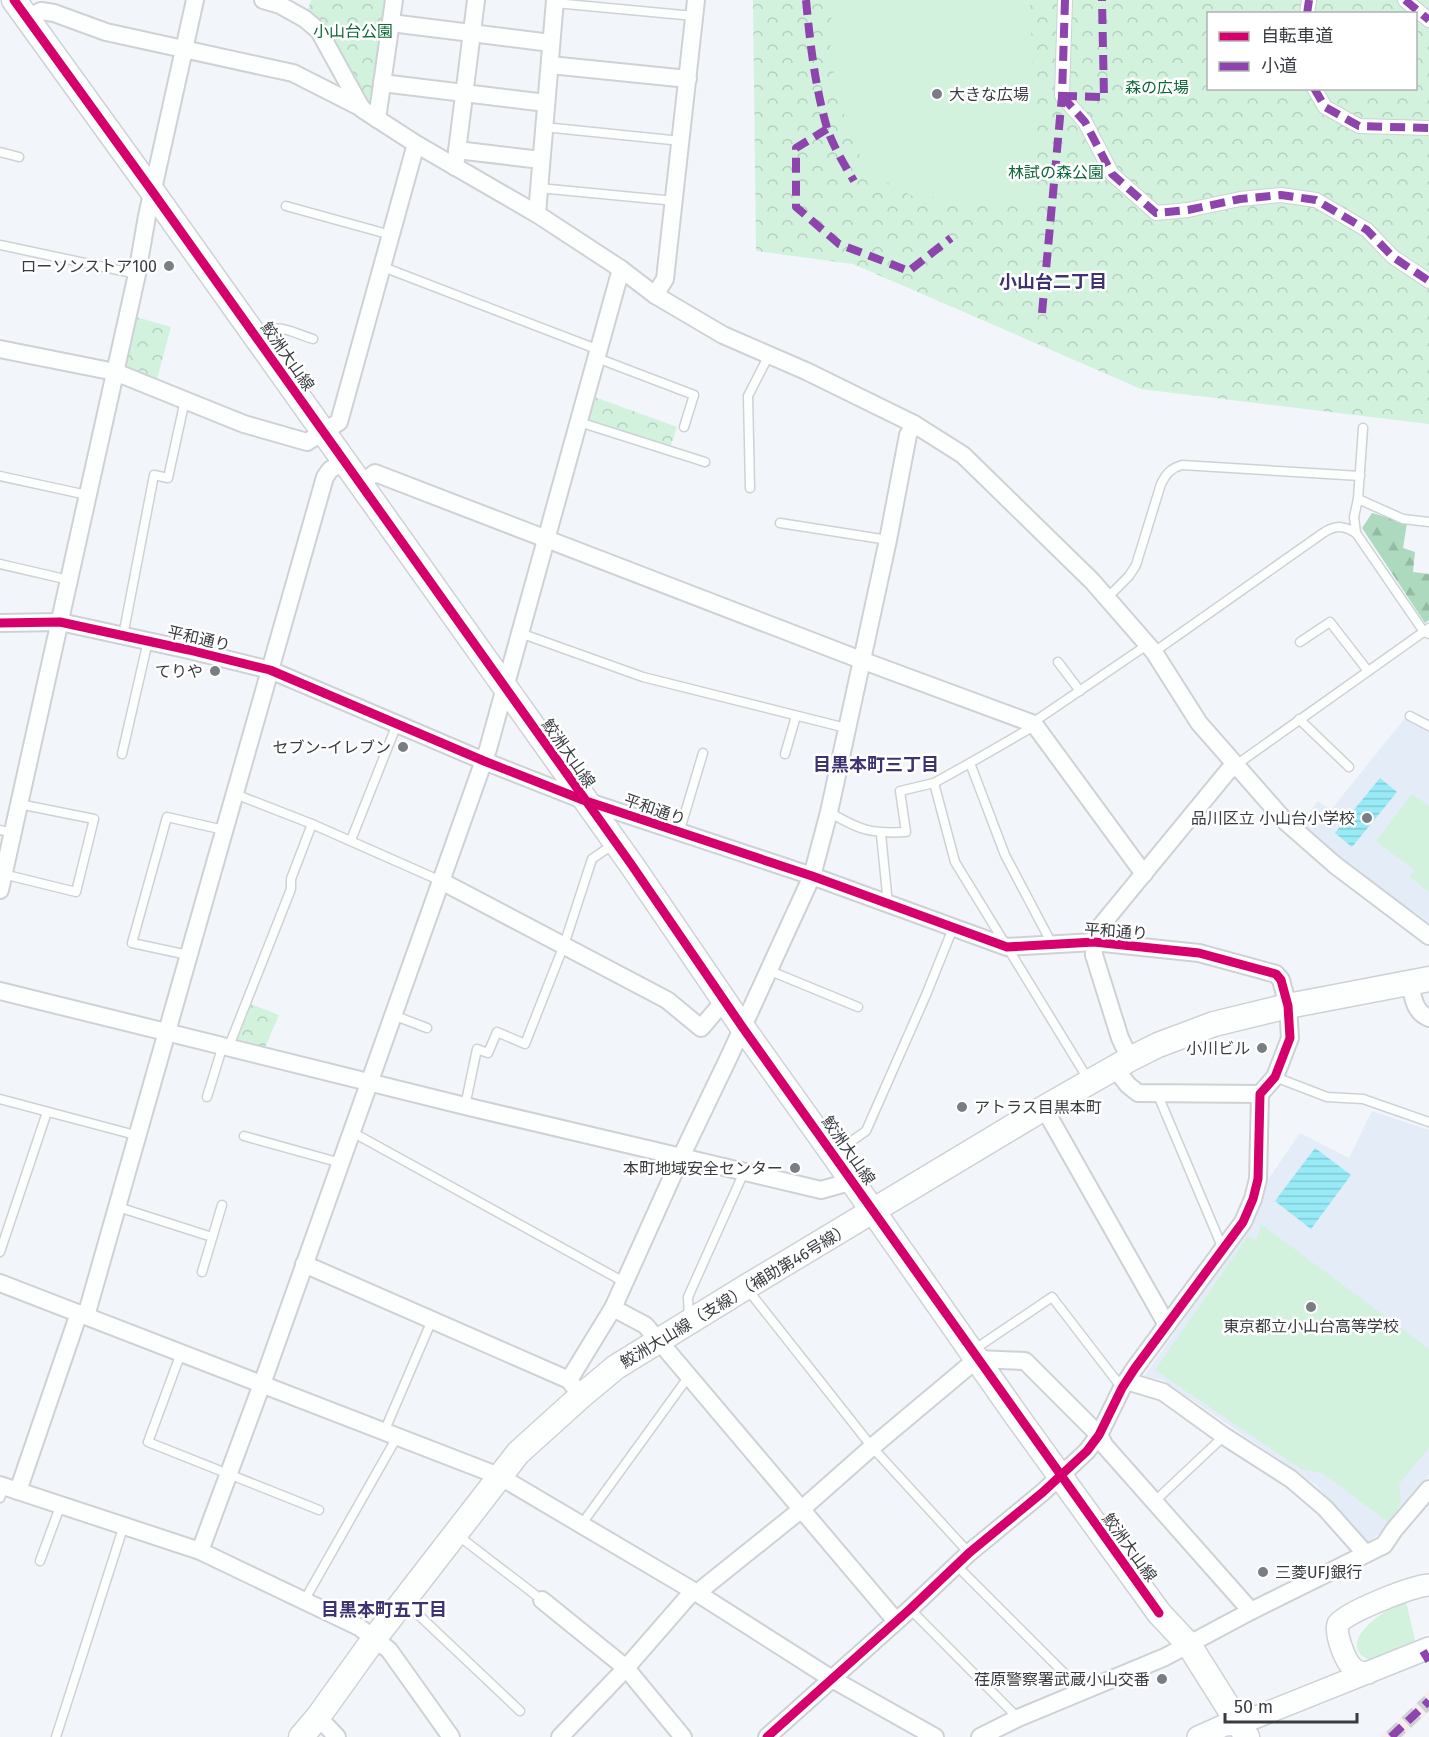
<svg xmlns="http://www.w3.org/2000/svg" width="1429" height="1737" font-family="'Fira Sans','Noto Sans JP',sans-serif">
<defs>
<pattern id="forest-firs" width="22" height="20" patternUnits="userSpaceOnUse" patternTransform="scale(1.5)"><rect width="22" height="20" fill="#add9bf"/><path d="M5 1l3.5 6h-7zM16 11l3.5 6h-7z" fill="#96bba5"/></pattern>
<pattern id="park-crowns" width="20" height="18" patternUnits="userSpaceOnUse" patternTransform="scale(1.5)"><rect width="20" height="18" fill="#d2f2de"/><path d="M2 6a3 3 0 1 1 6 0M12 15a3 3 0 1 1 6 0" fill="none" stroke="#b5d0c0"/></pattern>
<pattern id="water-rules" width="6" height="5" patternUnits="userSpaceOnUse" patternTransform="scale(1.5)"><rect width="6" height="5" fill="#97eaf6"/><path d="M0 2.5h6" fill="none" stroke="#83cad4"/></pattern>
</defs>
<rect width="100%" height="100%" fill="#f2f6fa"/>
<polygon fill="#f9ecec" points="1429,1691 1429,1712 1403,1737 1380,1737"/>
<g fill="#e4ecf7">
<polygon points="1405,718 1429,731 1429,922 1356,872 1299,826 1318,801 1331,810"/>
<polygon points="1372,1111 1429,1130 1429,1476 1392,1525 1368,1542 1316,1485 1163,1380 1144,1376 1242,1238 1267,1181 1300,1133 1349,1158"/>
</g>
<polygon fill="url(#forest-firs)" points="1372,513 1407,523 1403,548 1415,552 1413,572 1429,574 1429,620 1425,623 1362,528"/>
<g fill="url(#park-crowns)" fill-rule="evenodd">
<polygon points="311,0 389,0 372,115 305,19"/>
<path d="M753,0H1429V424L1141,389L853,264L756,251ZM1208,14H1416V88H1208Z"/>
<polygon points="133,316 171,327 156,383 122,368"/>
<polygon points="592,396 677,427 670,448 584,418"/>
<polygon points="251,1004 279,1015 264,1050 236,1042"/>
</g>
<g fill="#d2f2de">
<polygon points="832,0 1030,0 1038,200 914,197 869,173 848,132 830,57"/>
<polygon points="1412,794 1429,806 1429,892 1410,877 1414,870 1376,841"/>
<polygon points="1261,1224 1429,1349 1429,1448 1399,1484 1401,1504 1388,1522 1322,1473 1301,1469 1155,1370 1248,1236 1256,1241"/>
<path d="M1404,1600L1406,1601L1415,1640L1413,1646L1377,1661C1370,1660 1361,1658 1358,1650C1350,1630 1391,1608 1404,1600Z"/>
</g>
<g fill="url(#water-rules)">
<polygon points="1380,778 1397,792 1352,847 1335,833"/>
<polygon points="1315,1148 1351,1175 1311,1229 1275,1201"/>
</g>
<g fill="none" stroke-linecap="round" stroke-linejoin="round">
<polyline stroke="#cdd1d5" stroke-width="14" stroke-dasharray="14 7" stroke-linecap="butt" points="1391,1737 1429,1701"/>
<g stroke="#ced2d5" stroke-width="11">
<g id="service">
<polyline points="555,3 694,16"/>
<polyline points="544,127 681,141"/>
<polyline points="0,152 19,157"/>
<polyline points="539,188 675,201"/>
<polyline points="286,206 391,235"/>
<polyline points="0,245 137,274"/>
<polyline points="383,267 599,350"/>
<path d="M256,336C278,321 290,332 313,339"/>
<polyline points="597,358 694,395 684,427"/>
<polyline points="579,422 705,462"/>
<polyline points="0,476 87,495"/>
<polyline points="750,488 748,396 769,355"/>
<polyline points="1358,499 1403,519 1429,522"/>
<polyline points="780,523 888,540"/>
<polyline points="1356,533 1354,517 1358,499 1363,428"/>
<polyline points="0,564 69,580"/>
<path d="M1107,598L1129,576L1136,565L1161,484C1166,474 1171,468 1182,465L1360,476"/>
<polyline points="520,633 643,677 846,728"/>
<polyline points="123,636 154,475 168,478 185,400"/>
<polyline points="1300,642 1330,622 1368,671"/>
<path d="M1154,652L1323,533C1335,525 1343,525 1356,533L1424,632L1429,634"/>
<polyline points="1058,662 1080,691"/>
<polyline points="1410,716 1429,726"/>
<polyline points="1299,719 1349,767"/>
<polyline points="122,754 148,641"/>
<polyline points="785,754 796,716"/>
<polyline points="970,763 934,783 955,862 1088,1079"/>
<polyline points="1236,765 1429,628"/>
<polyline points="235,794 312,824 441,881"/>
<path d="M829,812C859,830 871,834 906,832L900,791L934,783"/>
<polyline points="0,830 13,833"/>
<polyline points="679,833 703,753"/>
<polyline points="881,834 888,904"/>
<polyline points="351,840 397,724"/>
<polyline points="3,874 76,892 94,819 19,804"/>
<polyline points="1052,944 1005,855 970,763 1029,729 1038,719 1147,645"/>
<polyline points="188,955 132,943 167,817 224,830"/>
<polyline points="768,970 858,1007"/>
<polyline points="393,1015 427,1028"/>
<polyline points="229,1046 291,889 291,879 312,824"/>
<polyline points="1275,1077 1327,1097 1363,1099 1429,1122"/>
<polyline points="1157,1093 1223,1249"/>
<polyline points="207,1097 223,1045"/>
<polyline points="0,1099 139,1136"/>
<polyline points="465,1106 477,1049 488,1053 497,1032 525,1044 564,945 592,859 615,843"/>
<polyline points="352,1132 624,1282"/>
<polyline points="244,1136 341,1163"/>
<polyline points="836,1152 866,1131 926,995 953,928"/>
<polyline points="118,1207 212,1237"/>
<polyline points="0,1252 47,1112"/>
<polyline points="202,1272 222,1205"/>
<polyline points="748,1290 872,1447 969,1553"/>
<polyline points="689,1319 688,1297 744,1172"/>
<polyline points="972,1351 1052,1297 1122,1388"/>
<polyline points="181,1353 148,1442 319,1510"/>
<polyline points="384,1432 432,1320"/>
<polyline points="0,1498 4,1487"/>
<polyline points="1155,1501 1224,1436"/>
<polyline points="581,1525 689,1376"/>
<polyline points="456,1534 542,1600"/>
<polyline points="40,1561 61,1504"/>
<polyline points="956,1565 1083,1692"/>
<polyline points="304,1601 397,1437"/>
<polyline points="406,1603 520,1711"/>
<polyline points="910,1609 1018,1718"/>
<polyline points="56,1737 124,1525"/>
</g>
</g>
<g stroke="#ced2d5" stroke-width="16">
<g id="pedestrian">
<polyline points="1065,0 1062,96 1085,122 1112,174 1156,213 1188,210 1240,199 1281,195 1316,200 1367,230 1393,257 1429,281"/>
<polyline points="1405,0 1429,20"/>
<polyline points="1307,14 1309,0"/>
<polyline points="1314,88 1325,107 1359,126 1429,128"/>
</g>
</g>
<g stroke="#ced2d5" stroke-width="20">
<g id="minor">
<polyline points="263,0 280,5 305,19 319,31 362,109 416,144 537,214 621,269 655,295 723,335 806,371 914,424 963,455 1092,581 1154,652 1199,723 1286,822 1335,865 1429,936"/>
<polyline points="27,18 41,11 54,13 106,32 293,73 362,108"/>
<polyline points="391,23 551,43"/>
<polyline points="550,65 688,79"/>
<polyline points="382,83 546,103"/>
<polyline points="377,119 394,0"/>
<polyline points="457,150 541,160"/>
<polyline points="455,167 476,0"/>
<polyline points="537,214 555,0"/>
<polyline points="655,295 665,279 696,0"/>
<polyline points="0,349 115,372 244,424 307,442 339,422 416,144"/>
<polyline points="360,484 375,473 861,660 1034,724 1144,874"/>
<polyline points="0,623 60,622 189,650 270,670 484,761 583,800 812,876 1007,947 1094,942 1199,953 1276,974 1281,980 1288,1006 1290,1038 1275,1077 1260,1094 1258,1179 1253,1199 1243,1222 1135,1368 1122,1388 1099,1435 1087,1451 1043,1492 969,1553 910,1609 767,1737"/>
<polyline points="441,881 667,1000 701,1028 724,1001"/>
<polyline points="0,890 137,274 147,216 195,0"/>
<path d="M1410,983C1413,997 1414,1012 1429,1018"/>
<polyline points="0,991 465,1106 821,1190 853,1181"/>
<polyline points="1130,1059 1120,1038 1094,955 1094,942 1099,928 1228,771 1236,765"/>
<polyline points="1114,1067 1128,1085 1138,1093 1260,1094"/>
<polyline points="1044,1108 1167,1325"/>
<polyline points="304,1264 569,1380 575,1388"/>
<polyline points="0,1283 499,1476 697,1593 832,1679 935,1737"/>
<polyline points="613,1308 645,1325 659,1341 896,1621"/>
<polyline points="86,1316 325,477 330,470 344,461"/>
<polyline points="569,1380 613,1308 681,1157 729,1057 812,876 829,812 888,540 908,435 914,424"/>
<polyline points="1126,1381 1163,1392 1224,1436 1291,1479 1325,1508 1365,1553"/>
<polyline points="0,1485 200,1551 359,1627 389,1650 451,1737"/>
<polyline points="18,1491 79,1313"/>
<polyline points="200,1551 262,1384 488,749 621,269"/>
<polyline points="697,1593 803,1508 872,1447 977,1359 1025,1361 1099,1435 1105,1446 1251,1611"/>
<polyline points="542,1600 626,1668 683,1737"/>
<polyline points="318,1717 337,1737"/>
<polyline points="560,1737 626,1668 693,1591"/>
<polyline points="980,1737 1018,1718 1165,1657 1251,1611 1384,1545 1394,1530 1429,1489"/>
</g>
</g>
<g stroke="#ced2d5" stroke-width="24">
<g id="tertiary">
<path d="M1368,1673C1363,1673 1358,1672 1354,1669C1345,1662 1335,1634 1338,1624C1348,1611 1413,1586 1429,1585"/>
<polyline points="1198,1737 1225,1725 1239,1724 1429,1648"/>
</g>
</g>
<g stroke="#ced2d5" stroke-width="27">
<g id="secondary">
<polyline points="14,0 152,191 631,864 743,1028 833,1154 1016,1415 1159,1613 1189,1645 1247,1737"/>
<polyline points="301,1737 318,1717 374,1639 518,1453 580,1397 616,1367 746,1287 1044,1108 1130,1059 1158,1045 1214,1024 1288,1006 1429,979"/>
</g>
</g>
<use href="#service" stroke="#fdfefe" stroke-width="8"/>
<use href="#pedestrian" stroke="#fdfefe" stroke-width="14"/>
<use href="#minor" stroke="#fdfefe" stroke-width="16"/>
<use href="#tertiary" stroke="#fdfefe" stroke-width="21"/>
<use href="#secondary" stroke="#fdfefe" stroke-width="24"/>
<g stroke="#8e44ad" stroke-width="8" stroke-dasharray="15 8" stroke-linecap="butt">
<path d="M806,0C810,43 815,86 827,128C833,146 844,164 854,181"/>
<polyline points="1405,0 1429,20"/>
<polyline points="1307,14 1309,0"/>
<polyline points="1314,88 1325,107 1359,126 1429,128"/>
<polyline points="1062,96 1085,122 1112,174 1156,213 1188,210 1240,199 1281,195 1316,200 1367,230 1393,257 1429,281"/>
<polyline points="1062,96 1104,97 1102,0"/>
<polyline points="827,129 796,148 796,207 839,244 909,271 951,238"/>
<polyline points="1042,313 1062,96 1065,0"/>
<polyline points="1423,1651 1429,1661"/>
<polyline points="1391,1737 1429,1701"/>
</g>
<g stroke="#fff" stroke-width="13">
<g id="cycleway">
<polyline points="14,0 152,191 631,864 743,1028 1159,1613"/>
<polyline points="0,623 60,622 189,650 270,670 484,761 583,800 812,876 1007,947 1094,942 1199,953 1276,974 1281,980 1288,1006 1290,1038 1275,1077 1260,1094 1258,1179 1253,1199 1243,1222 1135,1368 1122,1388 1099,1435 1087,1451 1043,1492 969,1553 910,1609 767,1737"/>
</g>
</g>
<use href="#cycleway" stroke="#d6006c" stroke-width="9"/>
</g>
<g fill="#7a7d81" stroke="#fff" stroke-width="2">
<circle cx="937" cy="94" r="6"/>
<circle cx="169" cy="266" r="6"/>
<circle cx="215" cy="671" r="6"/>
<circle cx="403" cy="747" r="6"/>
<circle cx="1367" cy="818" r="6"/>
<circle cx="1262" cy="1048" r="6"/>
<circle cx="962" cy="1107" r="6"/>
<circle cx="795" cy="1168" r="6"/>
<circle cx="1311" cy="1307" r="6"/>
<circle cx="1263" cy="1572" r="6"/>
<circle cx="1162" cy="1679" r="6"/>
</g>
<g text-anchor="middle" stroke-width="5" stroke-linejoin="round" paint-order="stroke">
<g font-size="16" fill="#0d6738" stroke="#fff">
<text x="353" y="37">小山台公園</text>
<text x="1157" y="93">森の広場</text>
<text x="1056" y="178">林試の森公園</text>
</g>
<g font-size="16" fill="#393c40" stroke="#fff" text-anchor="end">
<text x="949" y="100" text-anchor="start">大きな広場</text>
<text x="157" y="272">ローソンストア100</text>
<text x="203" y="677">てりや</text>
<text x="391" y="753">セブン-イレブン</text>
<text x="1355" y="824">品川区立 小山台小学校</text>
<text x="1250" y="1054">小川ビル</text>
<text x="974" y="1113" text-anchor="start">アトラス目黒本町</text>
<text x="783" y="1174">本町地域安全センター</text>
<text x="1311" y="1332" text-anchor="middle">東京都立小山台高等学校</text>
<text x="1275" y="1578" text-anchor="start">三菱UFJ銀行</text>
<text x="1150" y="1685">荏原警察署武蔵小山交番</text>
</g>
<g font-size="16" fill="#393c40" stroke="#fff">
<text transform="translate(288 356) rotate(55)" y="6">鮫洲大山線</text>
<text transform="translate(199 638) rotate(13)" y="6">平和通り</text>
<text transform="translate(569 753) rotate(55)" y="6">鮫洲大山線</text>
<text transform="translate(655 809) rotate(19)" y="6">平和通り</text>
<text transform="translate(1116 931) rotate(4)" y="6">平和通り</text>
<text transform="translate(849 1150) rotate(55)" y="6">鮫洲大山線</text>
<text transform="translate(735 1295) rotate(-31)" y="6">鮫洲大山線（支線）（補助第46号線）</text>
<text transform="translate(1130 1547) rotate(54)" y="6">鮫洲大山線</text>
</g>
<g font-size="18" font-weight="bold" fill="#3e3370" stroke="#fff">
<text x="1053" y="288">小山台二丁目</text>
<text x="876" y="771">目黒本町三丁目</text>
<text x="384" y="1616">目黒本町五丁目</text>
</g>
</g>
<rect x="1207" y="12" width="210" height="78" fill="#ffffff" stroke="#b0b1b3" stroke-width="1.5"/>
<rect x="1219" y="32" width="30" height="9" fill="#d6006c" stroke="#b0b1b3" stroke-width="1.5"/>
<text x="1261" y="42" font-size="18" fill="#393c40">自転車道</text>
<rect x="1219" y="62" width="30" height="9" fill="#8e44ad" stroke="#b0b1b3" stroke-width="1.5"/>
<text x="1261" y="72" font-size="18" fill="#393c40">小道</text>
<path d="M1225 1713v9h132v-9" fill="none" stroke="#393c40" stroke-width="3"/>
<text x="1234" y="1713" font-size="18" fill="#393c40" stroke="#ffffff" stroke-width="4.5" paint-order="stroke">50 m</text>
</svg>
